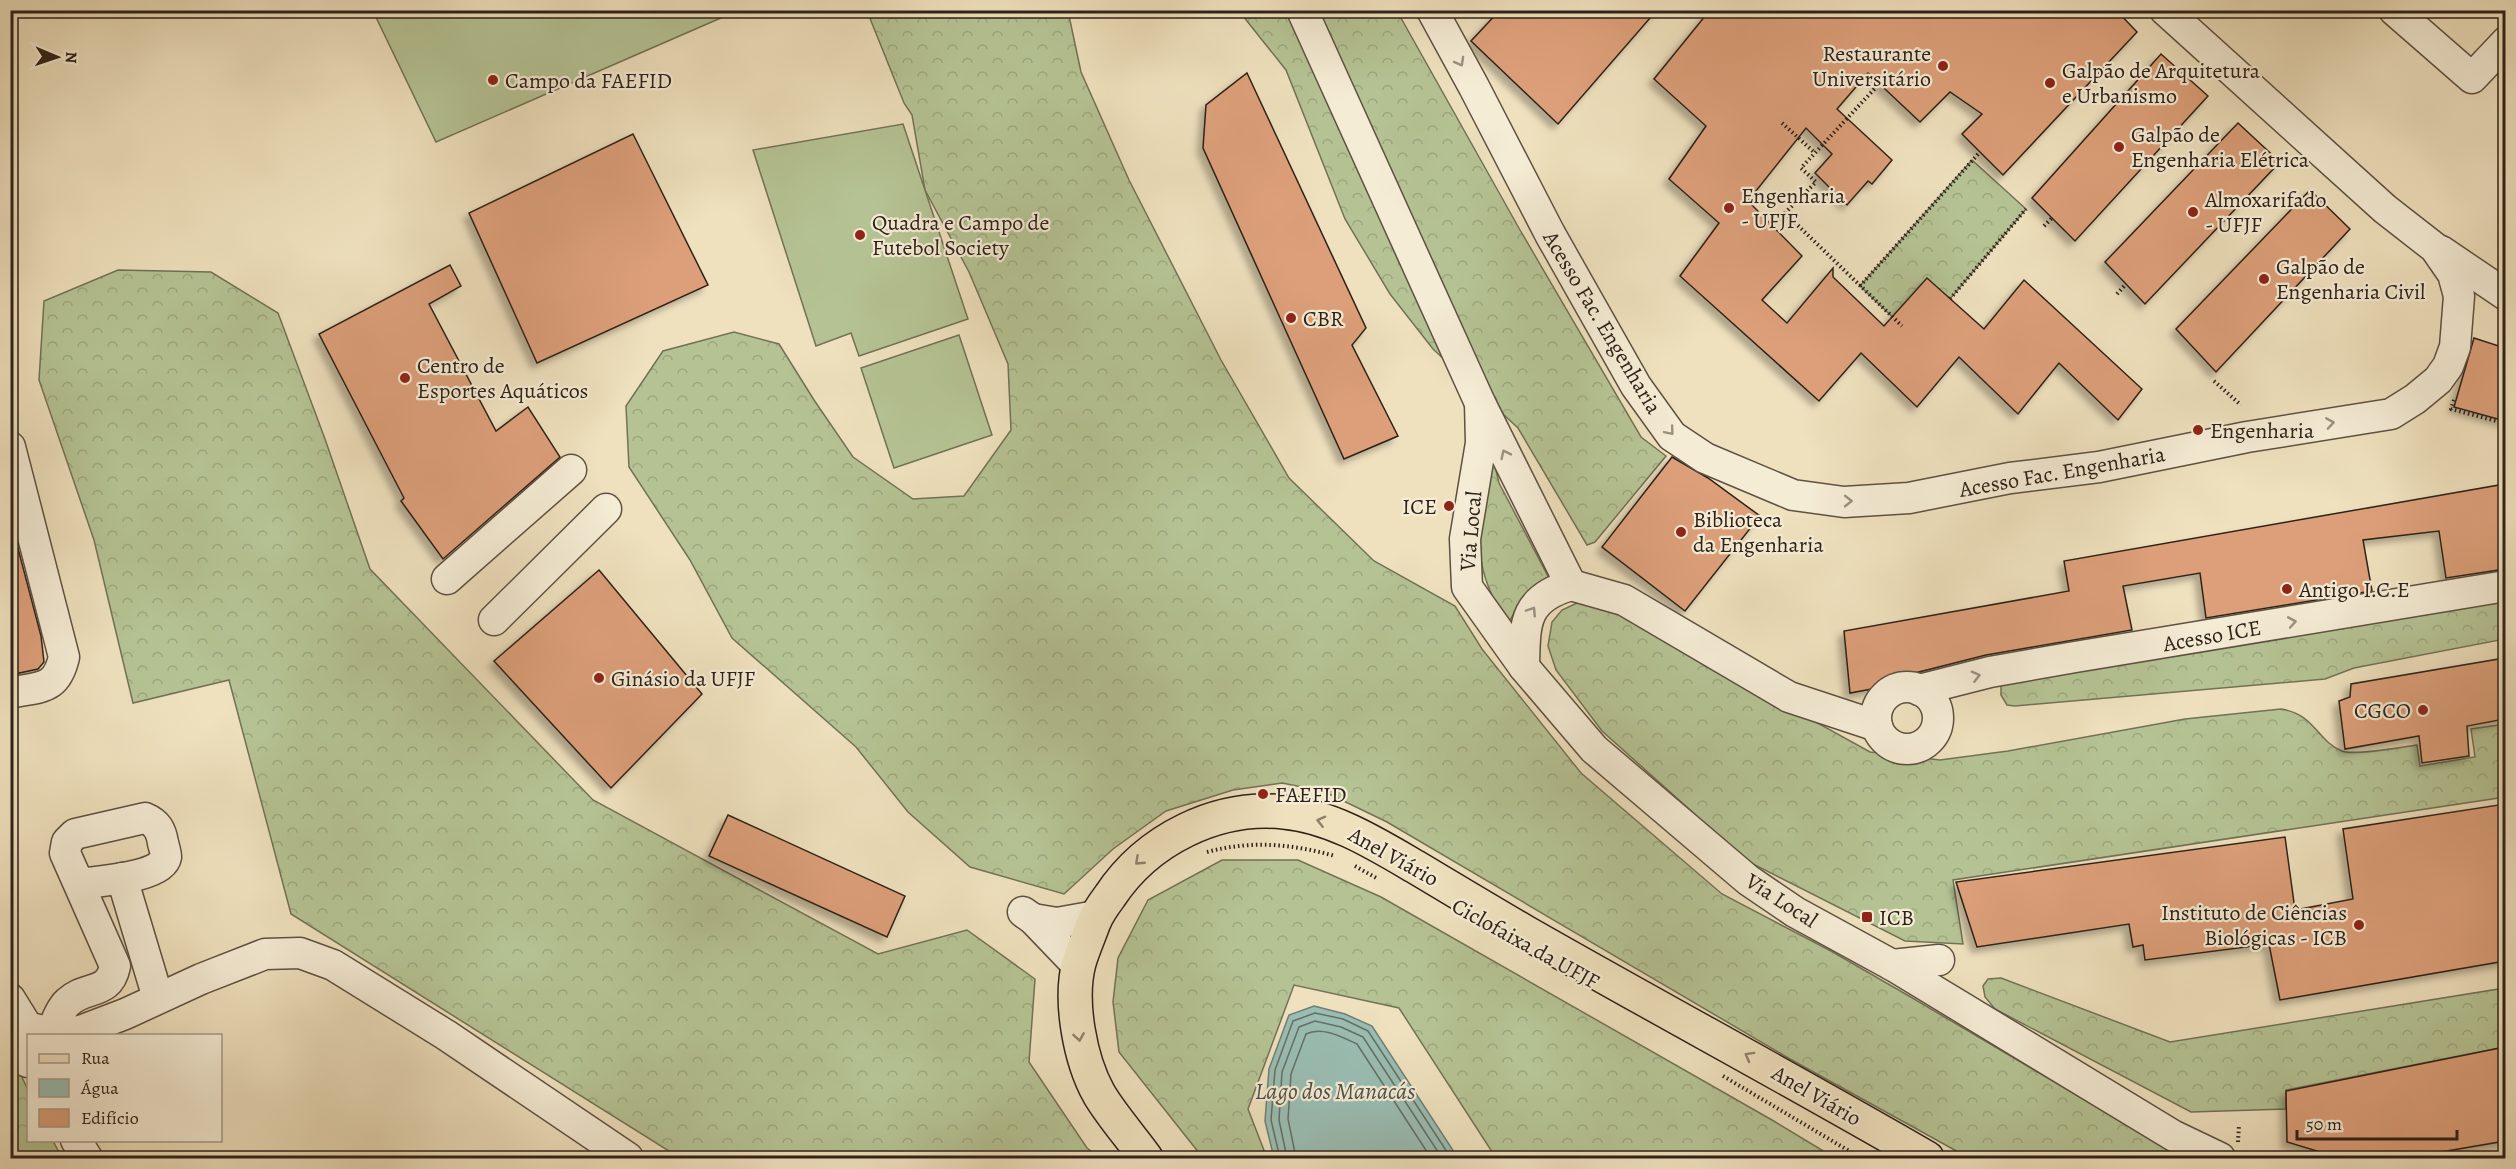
<svg xmlns="http://www.w3.org/2000/svg" width="2516" height="1169" font-family="Alegreya,serif">
<defs>
<pattern id="forest-crowns" width="20" height="18" patternUnits="userSpaceOnUse" patternTransform="scale(1.5)"><rect width="20" height="18" fill="#b5c394"/><path d="M2 6a3 3 0 1 1 6 0M12 15a3 3 0 1 1 6 0" fill="none" stroke="#9ca77f"/></pattern>
<filter id="shadow"><feDropShadow dx="-5.5" dy="5.5" stdDeviation="3" flood-color="#0004"/></filter>
</defs>
<rect width="100%" height="100%" fill="#efe1be"/>
<filter id="stains"><feTurbulence type="fractalNoise" baseFrequency=".00333" numOctaves="4"/><feColorMatrix values="0 0 0 0 .2 0 0 0 0 .09 0 0 0 0 .02 0 0 0 .5 -.17"/></filter>
<radialGradient id="worn" r=".72"><stop offset=".6" stop-color="#630" stop-opacity="0"/><stop offset="1" stop-color="#630" stop-opacity=".3"/></radialGradient>
<g fill="url(#forest-crowns)" stroke="#727256" stroke-width="1.5">
<polygon points="867,11 1068,11 1081,72 1129,180 1221,360 1289,478 1374,561 1455,606 1482,649 1581,773 1722,894 1831,951 1909,996 2183,1158 1969,1158 1790,1059 1387,822 1323,791 1282,783 1233,790 1166,811 1113,849 1064,894 970,867 908,812 856,747 732,638 690,560 629,467 626,406 663,351 734,332 779,344 814,400 853,457 913,499 964,496 1011,430 1008,364 969,272 925,190 912,115 904,103"/>
<polygon points="1239,11 1397,11 1520,230 1641,437 1666,456 1595,542 1587,545 1518,428 1433,349 1390,294 1345,219 1286,70"/>
<polygon points="1972,160 2026,209 1950,299 1902,326 1860,286"/>
<polygon points="118,270 211,272 278,313 325,439 370,569 593,800 878,954 967,930 1035,979 1029,1062 1087,1148 1100,1158 680,1158 291,914 229,680 133,703 94,540 39,380 44,301"/>
<path d="M1493,458L1499,483L1550,580L1520,602L1508,624C1466,560 1480,528 1493,458Z"/>
<polygon points="2505,594 2505,639 2354,668 2325,679 2015,706 2007,705 2001,695 2001,684"/>
<path d="M1577,603H1600L1870,752L1940,760L2008,751L2185,719L2281,709C2315,714 2317,741 2342,751C2355,756 2401,747 2417,745L2420,766L2475,757L2471,729L2505,724V797L1953,880L1963,944L1905,941L1747,861L1602,731L1556,670L1548,646L1552,622L1562,610Z"/>
<polygon points="1222,860 1298,860 1381,897 1772,1120 1835,1158 1496,1158 1399,1008 1294,985 1248,1109 1267,1158 1203,1158 1119,1052 1113,1002 1118,958 1148,900"/>
<polygon points="2001,978 2170,1042 2505,988 2505,1047 2286,1090 2286,1109 2191,1112 1995,1009 1985,997 1983,986 1988,979"/>
<polygon points="10,1052 28,1090 28,1140 53,1141 62,1158 11,1158"/>
</g>
<g fill="#b5c394" stroke="#727256" stroke-width="1.5">
<polygon points="720,10 723,17 436,142 373,11"/>
<polygon points="903,124 968,319 859,356 851,333 816,346 753,150"/>
<polygon points="959,335 992,435 894,468 861,368"/>
</g>
<polygon fill="#9abdb3" stroke="#6f7f75" stroke-width="1.5" points="1314,1006 1345,1014 1372,1026 1458,1158 1274,1158 1265,1121 1269,1069 1289,1015"/>
<g fill="none" stroke-linecap="round" stroke-linejoin="round">
<g stroke="#646f66" stroke-width="1.5">
<polyline points="1280,1158 1271,1120 1275,1070 1293,1021 1315,1013 1343,1019 1368,1031 1451,1158"/>
<polyline points="1287,1158 1279,1120 1282,1072 1299,1027 1315,1021 1341,1027 1363,1037 1442,1158"/>
<path d="M1296,1158L1288,1119L1291,1074L1306,1034C1322,1026 1342,1037 1357,1044L1431,1158"/>
</g>
</g>
<g fill="#dc9f79" stroke="#2e2119" stroke-width="1.5" filter="url(#shadow)">
<polygon points="1500,10 1657,10 1558,124 1471,41"/>
<polygon points="1710,10 2116,10 2137,32 2003,175 1962,134 1982,114 1950,92 1920,122 1868,73 1837,109 1892,160 1872,184 1868,181 1847,205 1815,173 1832,154 1806,128 1748,201 1802,256 1762,300 1787,323 1833,268 1833,277 1884,326 1927,278 1984,329 2024,280 2142,389 2118,420 2059,363 2018,414 1959,357 1917,407 1861,353 1819,401 1680,276 1719,223 1669,179 1706,126 1654,79"/>
<polygon points="2161,54 2208,96 2075,241 2032,198"/>
<polygon points="1247,73 1366,328 1352,345 1398,436 1344,459 1203,148 1206,105"/>
<polygon points="2238,123 2280,162 2145,304 2105,262"/>
<polygon points="633,134 708,285 537,363 469,213"/>
<polygon points="2310,190 2350,229 2216,372 2176,329"/>
<polygon points="450,265 461,286 429,304 496,431 528,407 560,457 443,559 401,501 404,498 319,334"/>
<polygon points="2474,338 2505,348 2505,421 2454,407"/>
<polygon points="1672,457 1708,478 1760,516 1685,611 1602,547"/>
<polygon points="2505,484 2505,569 2446,578 2439,531 2363,540 2372,591 2206,618 2200,573 2123,586 2132,630 1986,655 1915,673 1904,683 1850,693 1844,631 2069,591 2064,561"/>
<polygon points="10,518 41,636 44,662 38,669 10,675"/>
<polygon points="599,570 702,694 611,788 494,661"/>
<polygon points="2505,658 2505,719 2467,726 2469,756 2422,763 2419,736 2345,749 2339,701 2350,697 2351,684"/>
<polygon points="2505,804 2505,961 2280,1000 2269,944 2145,960 2143,945 2133,947 2129,924 1977,947 1956,882 2285,837 2295,910 2353,899 2343,829"/>
<polygon points="728,815 905,896 887,937 709,856"/>
<polygon points="2505,1047 2505,1141 2406,1158 2340,1158 2287,1142 2286,1091"/>
</g>
<g fill="none" stroke-linecap="round" stroke-linejoin="round">
<g stroke="#5e5142" stroke-width="33">
<g id="minor">
<path d="M1302,10L1480,403L1571,585C1523,599 1525,624 1524,667"/>
<polyline points="1432,10 1474,87 1550,234 1636,386 1672,436 1705,458 1793,495 1844,502 1909,498 2010,478 2099,467 2247,437 2391,414 2415,399 2438,380 2448,366 2455,347 2459,296 2453,274 2435,248 2385,209 2165,10"/>
<polyline points="2394,10 2472,78 2506,42"/>
<polyline points="2441,251 2506,295"/>
<polyline points="1480,403 1481,443 1465,539 1467,587 1524,667 1594,749 1748,880 1795,912 1892,965 2174,1136 2220,1158"/>
<path d="M10,447L64,657C56,691 41,686 10,693"/>
<polyline points="447,579 571,470"/>
<polyline points="1571,585 1624,600 1789,697 1877,726"/>
<polyline points="494,620 606,509"/>
<circle cx="1907" cy="718" r="31"/>
<polyline points="1919,690 1990,672 2075,657 2506,586"/>
<polyline points="122,878 158,998"/>
<polyline points="1023,912 1033,919 1078,966"/>
<polyline points="1033,919 1057,923 1096,916"/>
<polyline points="1892,965 1939,960"/>
<polyline points="10,999 28,1028"/>
<path d="M50,1036C55,1025 60,1009 68,1002C86,985 109,996 115,966L65,853L67,842L75,834L145,818C157,823 161,830 163,843C164,847 166,853 166,857C162,878 97,881 79,884"/>
<polyline points="59,1036 83,1030 125,1014 201,979 265,954 300,953 333,965 446,1035 628,1158"/>
<path d="M28,1062L21,1059L15,1048L18,1036C29,1027 37,1026 48,1036"/>
<polyline points="76,1140 87,1158"/>
</g>
</g>
<g stroke="#2e2119" stroke-width="36">
<path id="major" d="M1146,1158C1131,1137 1112,1116 1099,1094C1080,1060 1069,1001 1079,963C1083,949 1089,936 1094,922C1098,912 1104,904 1110,896C1147,840 1216,805 1284,812C1332,816 1378,845 1419,869C1454,890 1489,911 1525,932C1658,1008 1794,1081 1927,1158"/>
</g>
<g stroke="#2e2119" stroke-width="4" stroke-dasharray="1.5 3" stroke-linecap="butt">
<polyline points="1782,123 1815,153 1879,84"/>
<polyline points="1785,213 1902,326"/>
<polyline points="1772,226 1816,182 1801,168 1815,153"/>
<polyline points="2044,226 2052,218"/>
<polyline points="1860,286 1980,152"/>
<polyline points="2117,294 2126,284"/>
<polyline points="1950,299 2026,209"/>
<polyline points="2214,381 2241,405"/>
<polyline points="2454,400 2451,409 2504,423 2506,419"/>
<path d="M1207,852C1252,840 1292,844 1335,856"/>
<polyline points="1355,866 1378,879"/>
<polyline points="1723,1076 1861,1158"/>
<polyline points="2238,1142 2239,1125"/>
</g>
<use href="#minor" stroke="#f5ecd5" stroke-width="30"/>
<use href="#major" stroke="#efe1be" stroke-width="33"/>
</g>
<defs><path id="oneway-chevron" d="M-2-3.5L2.5 0L-2 3.5" fill="none" stroke-width="1.6" stroke-linecap="round" stroke-linejoin="round" transform="scale(1.5)"/></defs>
<g stroke="#9b9180">
<use href="#oneway-chevron" transform="translate(1460 62) rotate(61)"/>
<use href="#oneway-chevron" transform="translate(2330 423) rotate(-9)"/>
<use href="#oneway-chevron" transform="translate(1670 431) rotate(50)"/>
<use href="#oneway-chevron" transform="translate(1505 454) rotate(-116)"/>
<use href="#oneway-chevron" transform="translate(1848 501)"/>
<use href="#oneway-chevron" transform="translate(1532 611) rotate(-57)"/>
<use href="#oneway-chevron" transform="translate(2292 622) rotate(-10)"/>
<use href="#oneway-chevron" transform="translate(1976 676) rotate(-14)"/>
</g>
<g stroke="#8e816c">
<use href="#oneway-chevron" transform="translate(1321 821) rotate(-166)"/>
<use href="#oneway-chevron" transform="translate(1139 861) rotate(137)"/>
<use href="#oneway-chevron" transform="translate(1079 1037) rotate(81)"/>
<use href="#oneway-chevron" transform="translate(1749 1056) rotate(-151)"/>
</g>
<g fill="#8f2418" stroke="#f5ecd5" stroke-width="2">
<circle cx="1943" cy="66" r="6"/>
<circle cx="493" cy="80" r="6"/>
<circle cx="2050" cy="83" r="6"/>
<circle cx="2119" cy="147" r="6"/>
<circle cx="1729" cy="208" r="6"/>
<circle cx="2193" cy="212" r="6"/>
<circle cx="860" cy="235" r="6"/>
<circle cx="2264" cy="279" r="6"/>
<circle cx="1291" cy="318" r="6"/>
<circle cx="405" cy="378" r="6"/>
<circle cx="2198" cy="430" r="6"/>
<circle cx="1449" cy="506" r="6"/>
<circle cx="1681" cy="532" r="6"/>
<circle cx="2287" cy="589" r="6"/>
<circle cx="599" cy="678" r="6"/>
<circle cx="2423" cy="710" r="6"/>
<circle cx="1263" cy="794" r="6"/>
<rect x="1861" y="911" width="12" height="12" rx="3"/>
<circle cx="2359" cy="925" r="6"/>
</g>
<g text-anchor="middle" stroke-width="4.5" stroke-linejoin="round" paint-order="stroke">
<g font-size="22" fill="#2e2119" stroke="#f5ecd5" text-anchor="start">
<text x="1931" y="61" text-anchor="end">Restaurante<tspan x="1931" dy="25">Universitário</tspan></text>
<text x="2062" y="78">Galpão de Arquitetura<tspan x="2062" dy="25">e Urbanismo</tspan></text>
<text x="505" y="88">Campo da FAEFID</text>
<text x="2131" y="142">Galpão de<tspan x="2131" dy="25">Engenharia Elétrica</tspan></text>
<text x="1741" y="203">Engenharia<tspan x="1741" dy="25">- UFJF</tspan></text>
<text x="2205" y="207">Almoxarifado<tspan x="2205" dy="25">- UFJF</tspan></text>
<text x="872" y="230">Quadra e Campo de<tspan x="872" dy="25">Futebol Society</tspan></text>
<text x="2276" y="274">Galpão de<tspan x="2276" dy="25">Engenharia Civil</tspan></text>
<text x="1303" y="326">CBR</text>
<text x="417" y="373">Centro de<tspan x="417" dy="25">Esportes Aquáticos</tspan></text>
<text x="2210" y="438">Engenharia</text>
<text x="1437" y="514" text-anchor="end">ICE</text>
<text x="1693" y="527">Biblioteca<tspan x="1693" dy="25">da Engenharia</tspan></text>
<text x="2299" y="597">Antigo I.C.E</text>
<text x="611" y="686">Ginásio da UFJF</text>
<text x="2411" y="718" text-anchor="end">CGCO</text>
<text x="1275" y="802">FAEFID</text>
<text x="2347" y="920" text-anchor="end">Instituto de Ciências<tspan x="2347" dy="25">Biológicas - ICB</tspan></text>
<text x="1879" y="925">ICB</text>
</g>
<g font-size="22" fill="#2e2119" stroke="#f5ecd5">
<text transform="translate(1603 322) rotate(59)" y="8">Acesso Fac. Engenharia</text>
<text transform="translate(2062 471) rotate(-10)" y="8">Acesso Fac. Engenharia</text>
<text transform="translate(1470 531) rotate(-85)" y="8">Via Local</text>
<text transform="translate(2212 635) rotate(-10)" y="8">Acesso ICE</text>
<text transform="translate(1394 856) rotate(29)" y="8">Anel Viário</text>
<text transform="translate(1782 900) rotate(33)" y="8">Via Local</text>
<text transform="translate(1526 943) rotate(29)" y="8">Ciclofaixa da UFJF</text>
<text transform="translate(1817 1095) rotate(30)" y="8">Anel Viário</text>
</g>
<g font-size="24" font-style="italic" fill="#4e5047" stroke="#f5ecd5">
<text x="1335" y="1099">Lago dos Manacás</text>
</g>
</g>
<rect width="2516" height="1169" fill="none" stroke="#efe1be" stroke-width="36"/>
<rect x="12" y="12" width="2492" height="1145" fill="none" stroke="#2e2119" stroke-width="3"/>
<rect x="18" y="18" width="2480" height="1133" fill="none" stroke="#2e2119" stroke-width="1.5"/>
<rect x="27" y="1034" width="195" height="108" fill="#f5ecd5" stroke="#a59b8a" stroke-width="1.5"/>
<rect x="39" y="1054" width="30" height="9" fill="#efe1be" stroke="#a59b8a" stroke-width="1.5"/>
<text x="81" y="1064" font-size="18" fill="#2e2119">Rua</text>
<rect x="39" y="1079" width="30" height="18" fill="#9abdb3" stroke="#a59b8a" stroke-width="1.5"/>
<text x="81" y="1094" font-size="18" fill="#2e2119">Água</text>
<rect x="39" y="1109" width="30" height="18" fill="#dc9f79" stroke="#a59b8a" stroke-width="1.5"/>
<text x="81" y="1124" font-size="18" fill="#2e2119">Edifício</text>
<g transform="translate(57 57) rotate(92)" stroke="#f5ecd5" stroke-width="4.5" paint-order="stroke">
<path d="M0-4.5L10 22L0 15L-10 22Z" fill="#2e2119"/>
<text y="-9" font-size="16" font-weight="bold" text-anchor="middle" fill="#2e2119">N</text>
</g>
<path d="M2297 1130v9h160v-9" fill="none" stroke="#2e2119" stroke-width="3"/>
<text x="2306" y="1130" font-size="18" fill="#2e2119" stroke="#f5ecd5" stroke-width="4.5" paint-order="stroke">50 m</text>
<rect width="100%" height="100%" filter="url(#stains)"/>
<rect width="100%" height="100%" fill="url(#worn)"/>
</svg>
